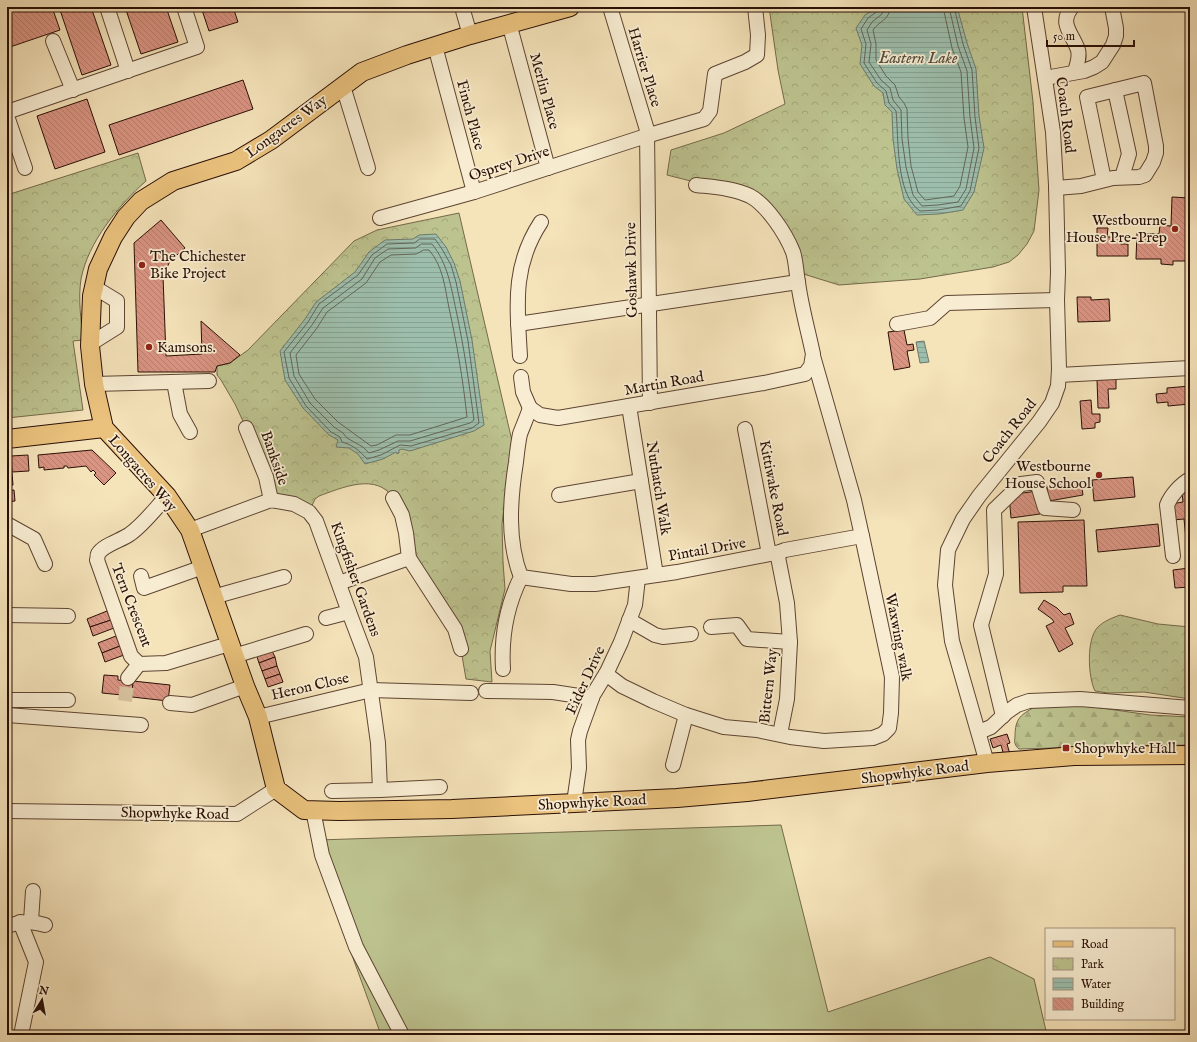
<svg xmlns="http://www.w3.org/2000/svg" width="1197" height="1042" font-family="'IM FELL English',serif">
<defs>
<pattern id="forest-firs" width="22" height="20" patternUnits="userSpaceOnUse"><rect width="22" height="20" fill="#bdc38f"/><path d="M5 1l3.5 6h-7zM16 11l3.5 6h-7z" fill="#a3a67a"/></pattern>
<pattern id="park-crowns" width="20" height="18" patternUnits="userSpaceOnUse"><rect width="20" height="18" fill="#bdc38f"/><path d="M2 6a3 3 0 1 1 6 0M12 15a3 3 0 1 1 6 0" fill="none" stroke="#a3a67a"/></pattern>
<pattern id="water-rules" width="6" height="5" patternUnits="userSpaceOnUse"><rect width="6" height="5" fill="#9dbeac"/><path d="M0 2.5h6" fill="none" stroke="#87a292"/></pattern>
<pattern id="building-back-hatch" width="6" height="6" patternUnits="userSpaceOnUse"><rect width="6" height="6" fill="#d99482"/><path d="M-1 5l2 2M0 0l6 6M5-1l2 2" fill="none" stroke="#ba7e6f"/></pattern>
</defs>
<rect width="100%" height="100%" fill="#f5e3ba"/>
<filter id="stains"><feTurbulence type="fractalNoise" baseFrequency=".005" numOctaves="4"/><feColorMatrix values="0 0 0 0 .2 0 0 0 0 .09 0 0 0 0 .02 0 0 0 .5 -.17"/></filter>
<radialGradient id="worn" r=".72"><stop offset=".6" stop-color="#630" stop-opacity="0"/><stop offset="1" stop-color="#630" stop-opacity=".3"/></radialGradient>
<polygon fill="#bdc38f" stroke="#74694a" points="781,825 828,1012 990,957 1034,979 1047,1035 381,1035 317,859 318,840"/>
<path fill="url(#forest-firs)" stroke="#74694a" d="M1038,705H1080L1150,715L1190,717V745L1122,746L1019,749C1015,746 1014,742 1015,737C1015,717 1021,715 1038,705Z"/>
<g fill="url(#park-crowns)" stroke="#74694a">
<polygon points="769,7 1022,7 1033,102 1039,190 1034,231 1027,244 1018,255 1009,262 993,267 920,279 839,285 797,272 792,251 750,196 667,175 671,150 724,133 785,104 778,70"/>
<path d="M138,153L146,181C119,205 88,242 81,279C78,299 81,319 83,340L73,341L83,410L7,418V195Z"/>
<path d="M459,213L512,441L502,524L503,562L505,589L490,651L492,682L466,679L461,650L409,558L393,498C377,472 341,488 319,496L315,499L309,512L271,500L255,447L235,404L221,380L217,375V366L230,363L248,350L354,241L377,230Z"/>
<path d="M1120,615L1158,624L1190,627V699L1144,692L1108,693L1095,691C1088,677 1086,639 1098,627C1104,621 1112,618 1120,615Z"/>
</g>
<g fill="url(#water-rules)" stroke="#6f7869">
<polygon points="878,7 957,7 967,43 976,69 979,116 984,148 974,192 963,210 939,214 917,215 904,199 897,169 893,139 892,112 885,105 883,93 874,86 860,64 862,45 856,28 865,15"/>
<polygon points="436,234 446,247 454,263 460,281 472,340 484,425 474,431 410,451 402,449 399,450 399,453 397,454 396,452 383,459 365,464 358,454 349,448 336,447 338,440 329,435 303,408 285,380 280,351 305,319 316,302 355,272 369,252 385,240 413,239 419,235"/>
<polygon points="924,341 929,362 920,363 916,342"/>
</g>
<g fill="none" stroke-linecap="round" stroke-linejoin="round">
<g stroke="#646658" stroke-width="1">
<path d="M879,7L878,11L868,18L861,29L866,44L864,63L877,83L886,91L889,103L896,111C899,138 895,194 920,211L938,210L961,206L970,191L979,148L975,117L972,70L963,44L954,7"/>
<polyline points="884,7 882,14 872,22 867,30 871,44 869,62 881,80 890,88 893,100 901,110 902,139 906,167 913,195 922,206 938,205 958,202 966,189 974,148 970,117 967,71 958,46 949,7"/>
<path d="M890,7C890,20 879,21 873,30L876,44V60L886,76L895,85L899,97L904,103L907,109L908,138L911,166L918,192L925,200L954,196L960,186L968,147L964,118L961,72L952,48L943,7"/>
<path d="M420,239H435L442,249L451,265L456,282L468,341L479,423L472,428L411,446L400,445L381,455L367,459C360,451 353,445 342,442L340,437L331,432L306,406L289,378L284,352L308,322L319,304L358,275L372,255L387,244L414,243Z"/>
<path d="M422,244H432C448,264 451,287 456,310C464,347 469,383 474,420L470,423L410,441H398L379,450L369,453L363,447L347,438L343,433L334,427L310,403L294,376L290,353L312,325L323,308L362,279L375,258L388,249L415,248Z"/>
<path d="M424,250H429C443,266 445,288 449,308C457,344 463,380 467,417L410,435H396L377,445L371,446L338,422L315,399L299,374L296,355L317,328L327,312L366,283L380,262L391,255L416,254Z"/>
</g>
</g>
<g fill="url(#building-back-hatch)" stroke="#2a0f05">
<polygon points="7,7 52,7 60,30 7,48"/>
<polygon points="59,7 91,7 111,65 82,75"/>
<polygon points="125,7 166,7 178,42 141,54"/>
<polygon points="201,7 233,7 238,22 209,31"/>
<polygon points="243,80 253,109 119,155 109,125"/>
<polygon points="87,99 105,152 55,169 37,116"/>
<polygon points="1172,197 1190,198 1190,261 1173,261 1173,265 1161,264 1161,259 1136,259 1137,233 1159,234 1160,225 1171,226"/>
<polygon points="161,220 185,248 170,261 163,276 166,356 202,354 201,321 240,355 230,363 217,366 215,372 138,372 134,243"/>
<polygon points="1097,228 1108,228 1107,237 1121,237 1121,244 1128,244 1128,256 1097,256"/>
<polygon points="1077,297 1091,297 1091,300 1109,299 1110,321 1078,322"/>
<polygon points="904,330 907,345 913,344 914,350 907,351 910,367 894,370 888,332"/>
<polygon points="1116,379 1116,389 1108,389 1109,408 1098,408 1097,380"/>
<polygon points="1190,386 1190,404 1168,406 1168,402 1157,403 1156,394 1167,393 1167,388"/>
<polygon points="1091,400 1092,414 1100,414 1100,422 1095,423 1095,428 1082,429 1080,401"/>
<polygon points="92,450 116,473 104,485 94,475 96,473 93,470 91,472 86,466 68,468 67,466 64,466 64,468 44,470 44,467 39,468 38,455"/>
<polygon points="28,455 29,471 12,472 11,456"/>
<polygon points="12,473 13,485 7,486 7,474"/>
<polygon points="1133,477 1135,497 1094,501 1092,480"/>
<polygon points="1081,482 1083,495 1049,501 1047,487"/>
<polygon points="14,490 15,501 7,502 7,491"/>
<polygon points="1037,491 1040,514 1011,518 1009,495"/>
<polygon points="1190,492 1190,579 1189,579 1190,587 1175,588 1173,570 1189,568 1184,519 1173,520 1171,504 1183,502 1182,493"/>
<polygon points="1084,520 1087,586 1063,586 1063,592 1020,593 1018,522"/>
<polygon points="1158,524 1160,546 1098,552 1096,530"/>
<polygon points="1044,600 1057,608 1064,615 1070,613 1074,624 1065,628 1073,644 1059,652 1046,626 1054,622 1052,619 1038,609"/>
<polygon points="107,611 111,620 90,627 87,619"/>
<polygon points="111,620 114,628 93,636 90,627"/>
<polygon points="116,636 120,646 102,653 98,643"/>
<polygon points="120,646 124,655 105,662 102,653"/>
<polygon points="271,649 275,657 259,663 256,654"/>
<polygon points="275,657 277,666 262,671 259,663"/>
<polygon points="277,666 280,674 265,679 262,671"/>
<polygon points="280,674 283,682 268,687 265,679"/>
<polygon points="104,675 118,676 118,680 133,682 132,696 102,693"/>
<polygon points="133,681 170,685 168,701 132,697"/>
<polygon points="1007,734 1010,743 1007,744 1010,754 1004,756 1001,745 993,748 990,739"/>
</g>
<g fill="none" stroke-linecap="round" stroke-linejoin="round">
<polyline stroke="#d7c39f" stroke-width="14" stroke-dasharray="14 7" stroke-linecap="butt" points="125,701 128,678"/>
<g stroke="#5d4432" stroke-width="16">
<g id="minor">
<polyline points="107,7 128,71"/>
<polyline points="462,7 470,35"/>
<polyline points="610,7 647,130 650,403"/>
<path d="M1072,7C1058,24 1073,34 1078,50C1080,57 1077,64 1075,72"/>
<polyline points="509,23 548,168"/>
<polyline points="53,41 73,90"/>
<polyline points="435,46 474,192"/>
<polyline points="1045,78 1084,71 1094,67 1102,62 1113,45 1116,36 1116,28 1112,7"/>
<polyline points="343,86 368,168"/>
<polyline points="1115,90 1129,154 1122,177"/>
<polyline points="7,112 197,47 184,7"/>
<polyline points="7,116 25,168"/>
<polyline points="1056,188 1081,186 1113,178 1139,177 1145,175 1153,162 1156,153 1156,146 1144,83 1087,97 1104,180"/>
<polyline points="380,218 474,192 646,136 704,119 710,111 715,74 745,62 757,55 758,35 755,7"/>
<polyline points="518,324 798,282"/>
<polyline points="897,324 930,318 947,303 1057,300"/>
<polyline points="90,344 117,327 117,301 94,287"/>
<path d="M520,356C517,305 512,266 541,222"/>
<polyline points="1059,375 1190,368"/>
<polyline points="521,377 523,392 530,408"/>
<polyline points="174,382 180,414 190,432"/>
<polyline points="94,384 209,381"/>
<polyline points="629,406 656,575"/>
<path d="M530,408L540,415L558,418L764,383L805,374L811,366L813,354C808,330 801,306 798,282C796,271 796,261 793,252C786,234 767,205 750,196C734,188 713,187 696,185"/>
<polyline points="246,428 266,477 271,500"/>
<polyline points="745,429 769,554"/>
<polyline points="559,495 641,481"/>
<path d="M167,496C155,509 144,524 130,534C122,540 103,545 98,554C97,556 98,558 97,560L131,656L139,664L166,663L229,644"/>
<polyline points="393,498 402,515 406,533 409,558 455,629 461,649"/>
<polyline points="7,524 34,539 45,564"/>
<polyline points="190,530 271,500 294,504 309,512 316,521 349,612 366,657 378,743 380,790 440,787"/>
<polyline points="780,552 778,557 787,603 790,642 787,699 780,734"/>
<path d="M1173,556L1167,505C1171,495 1181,484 1190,479"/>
<polyline points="141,576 144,588 203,567"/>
<polyline points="521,577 571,584 595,584 677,572 780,552 785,550 862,536 854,500 813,356"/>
<polyline points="339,583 409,558"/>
<polyline points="213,597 284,577"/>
<polyline points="7,615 68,616"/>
<polyline points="326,618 349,612"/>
<polyline points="629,620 655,635 663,637 691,634"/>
<polyline points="711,627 737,625 747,639 790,642"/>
<polyline points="234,656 306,634"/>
<path d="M503,669C501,636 506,607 521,577C507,541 510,500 516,462C517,453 518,443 520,434C523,426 527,417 530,408"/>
<polyline points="606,674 622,686 653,701 686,715 724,727 757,730 790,737 824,741 873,738 883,734 889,728 891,713 892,677 862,536"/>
<polyline points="128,678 139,664"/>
<polyline points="486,691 553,692 592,698"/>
<polyline points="7,700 68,700"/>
<polyline points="170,703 192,705 245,686"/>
<polyline points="7,715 141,725"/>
<polyline points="1003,716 981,625 996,574 994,510 1021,484 1037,482 1045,508 1073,510"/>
<polyline points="258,717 371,690 471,693"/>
<polyline points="979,732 991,727 1007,712 1017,705 1029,701 1080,699 1190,708"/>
<polyline points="987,763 952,641 945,585 948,550 963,519 979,496 1039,422 1052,403 1058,386 1059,369 1057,300 1058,272 1056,185 1053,132 1034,7"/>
<polyline points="673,765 686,715"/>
<polyline points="332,791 380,790"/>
<polyline points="574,803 579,768 578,740 580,731 593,695 607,672 621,642 635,605 638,578"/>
<polyline points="313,810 322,855 356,947 402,1035"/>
<polyline points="7,811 237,814 276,789"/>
<polyline points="31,921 33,891"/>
<polyline points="20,922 36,962 21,1035"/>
<path d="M7,926C23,921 29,921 45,925"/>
</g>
</g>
<g stroke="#2a0f05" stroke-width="20">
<g id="major">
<polyline points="570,7 470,35 407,55 362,72 271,140 236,161 173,181 141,201 126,217 113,237 98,269 92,296 90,346 94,384 104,428 167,496 190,530 245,686 258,717 276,789 304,810 339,811 452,809 677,798 747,792 987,763 1074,756 1190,755"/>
<polyline points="7,439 104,428"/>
</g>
</g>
<use href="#minor" stroke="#f8edd2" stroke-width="14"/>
<use href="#major" stroke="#eac27d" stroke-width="18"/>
</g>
<g fill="#8f2418" stroke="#f8edd2" stroke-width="1.5">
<circle cx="1175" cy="229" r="4"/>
<circle cx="142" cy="265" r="4"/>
<circle cx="149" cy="347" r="4"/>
<circle cx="1099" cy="475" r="4"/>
<rect x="1062" y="744" width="8" height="8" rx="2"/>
</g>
<g text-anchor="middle" stroke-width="3.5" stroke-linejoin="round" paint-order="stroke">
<g font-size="15" fill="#2a0f05" stroke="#f8edd2">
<text transform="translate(645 67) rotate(73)" y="5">Harrier Place</text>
<text transform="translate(545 91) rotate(75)" y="5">Merlin Place</text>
<text transform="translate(471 115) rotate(75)" y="5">Finch Place</text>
<text transform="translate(1066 115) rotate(83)" y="5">Coach Road</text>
<text transform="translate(286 126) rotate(-36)" y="5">Longacres Way</text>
<text transform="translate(509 163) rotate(-18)" y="5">Osprey Drive</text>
<text transform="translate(631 270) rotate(-91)" y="5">Goshawk Drive</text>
<text transform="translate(664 383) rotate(-10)" y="5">Martin Road</text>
<text transform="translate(1009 431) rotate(-52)" y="5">Coach Road</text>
<text transform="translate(275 458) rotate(71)" y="5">Bankside</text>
<text transform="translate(143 473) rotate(49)" y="5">Longacres Way</text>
<text transform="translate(659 488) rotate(81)" y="5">Nuthatch Walk</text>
<text transform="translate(774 488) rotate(79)" y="5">Kittiwake Road</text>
<text transform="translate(707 549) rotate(-10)" y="5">Pintail Drive</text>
<text transform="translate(356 579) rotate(70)" y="5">Kingfisher Gardens</text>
<text transform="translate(132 605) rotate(69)" y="5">Tern Crescent</text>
<text transform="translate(899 637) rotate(79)" y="5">Waxwing walk</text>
<text transform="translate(585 680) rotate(-65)" y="5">Eider Drive</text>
<text transform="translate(310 686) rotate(-13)" y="5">Heron Close</text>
<text transform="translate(768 686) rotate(-84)" y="5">Bittern Way</text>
<text transform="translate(915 772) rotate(-7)" y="5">Shopwhyke Road</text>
<text transform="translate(592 802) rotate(-3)" y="5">Shopwhyke Road</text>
<text transform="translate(175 813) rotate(1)" y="5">Shopwhyke Road</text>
</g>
<g font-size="15" fill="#2a0f05" stroke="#f8edd2" text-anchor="start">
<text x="1167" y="225" text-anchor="end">Westbourne<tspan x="1167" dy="17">House Pre-Prep</tspan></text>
<text x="150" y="261">The Chichester<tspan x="150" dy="17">Bike Project</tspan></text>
<text x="157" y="352">Kamsons.</text>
<text x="1091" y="471" text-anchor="end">Westbourne<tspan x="1091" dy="17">House School</tspan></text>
<text x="1074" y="753">Shopwhyke Hall</text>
</g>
<g font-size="16" font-style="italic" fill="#524c3f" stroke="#f8edd2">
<text x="918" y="63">Eastern Lake</text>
</g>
</g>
<rect width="1197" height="1042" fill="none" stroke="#f5e3ba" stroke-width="24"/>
<rect x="8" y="8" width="1181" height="1026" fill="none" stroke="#2a0f05" stroke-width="2"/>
<rect x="12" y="12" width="1173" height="1018" fill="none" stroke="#2a0f05"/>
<rect x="1045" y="928" width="130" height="92" fill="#f8edd2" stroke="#a69480"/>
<rect x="1053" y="941" width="20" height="6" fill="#eac27d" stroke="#a69480"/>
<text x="1081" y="948" font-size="12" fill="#2a0f05">Road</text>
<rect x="1053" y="958" width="20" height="12" fill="url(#park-crowns)" stroke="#a69480"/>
<text x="1081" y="968" font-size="12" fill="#2a0f05">Park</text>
<rect x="1053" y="978" width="20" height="12" fill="url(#water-rules)" stroke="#a69480"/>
<text x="1081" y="988" font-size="12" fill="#2a0f05">Water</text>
<rect x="1053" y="998" width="20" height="12" fill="url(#building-back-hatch)" stroke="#a69480"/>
<text x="1081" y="1008" font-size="12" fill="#2a0f05">Building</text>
<g transform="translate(42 1000) rotate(11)" stroke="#f8edd2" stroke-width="3" paint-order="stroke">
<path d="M0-3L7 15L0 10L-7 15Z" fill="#2a0f05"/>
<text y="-6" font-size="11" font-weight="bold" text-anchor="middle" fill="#2a0f05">N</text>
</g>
<path d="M1047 40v6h87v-6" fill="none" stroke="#2a0f05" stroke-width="2"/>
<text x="1053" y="40" font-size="12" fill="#2a0f05" stroke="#f8edd2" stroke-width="3" paint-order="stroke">50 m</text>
<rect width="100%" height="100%" filter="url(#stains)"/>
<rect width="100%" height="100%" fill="url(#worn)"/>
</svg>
